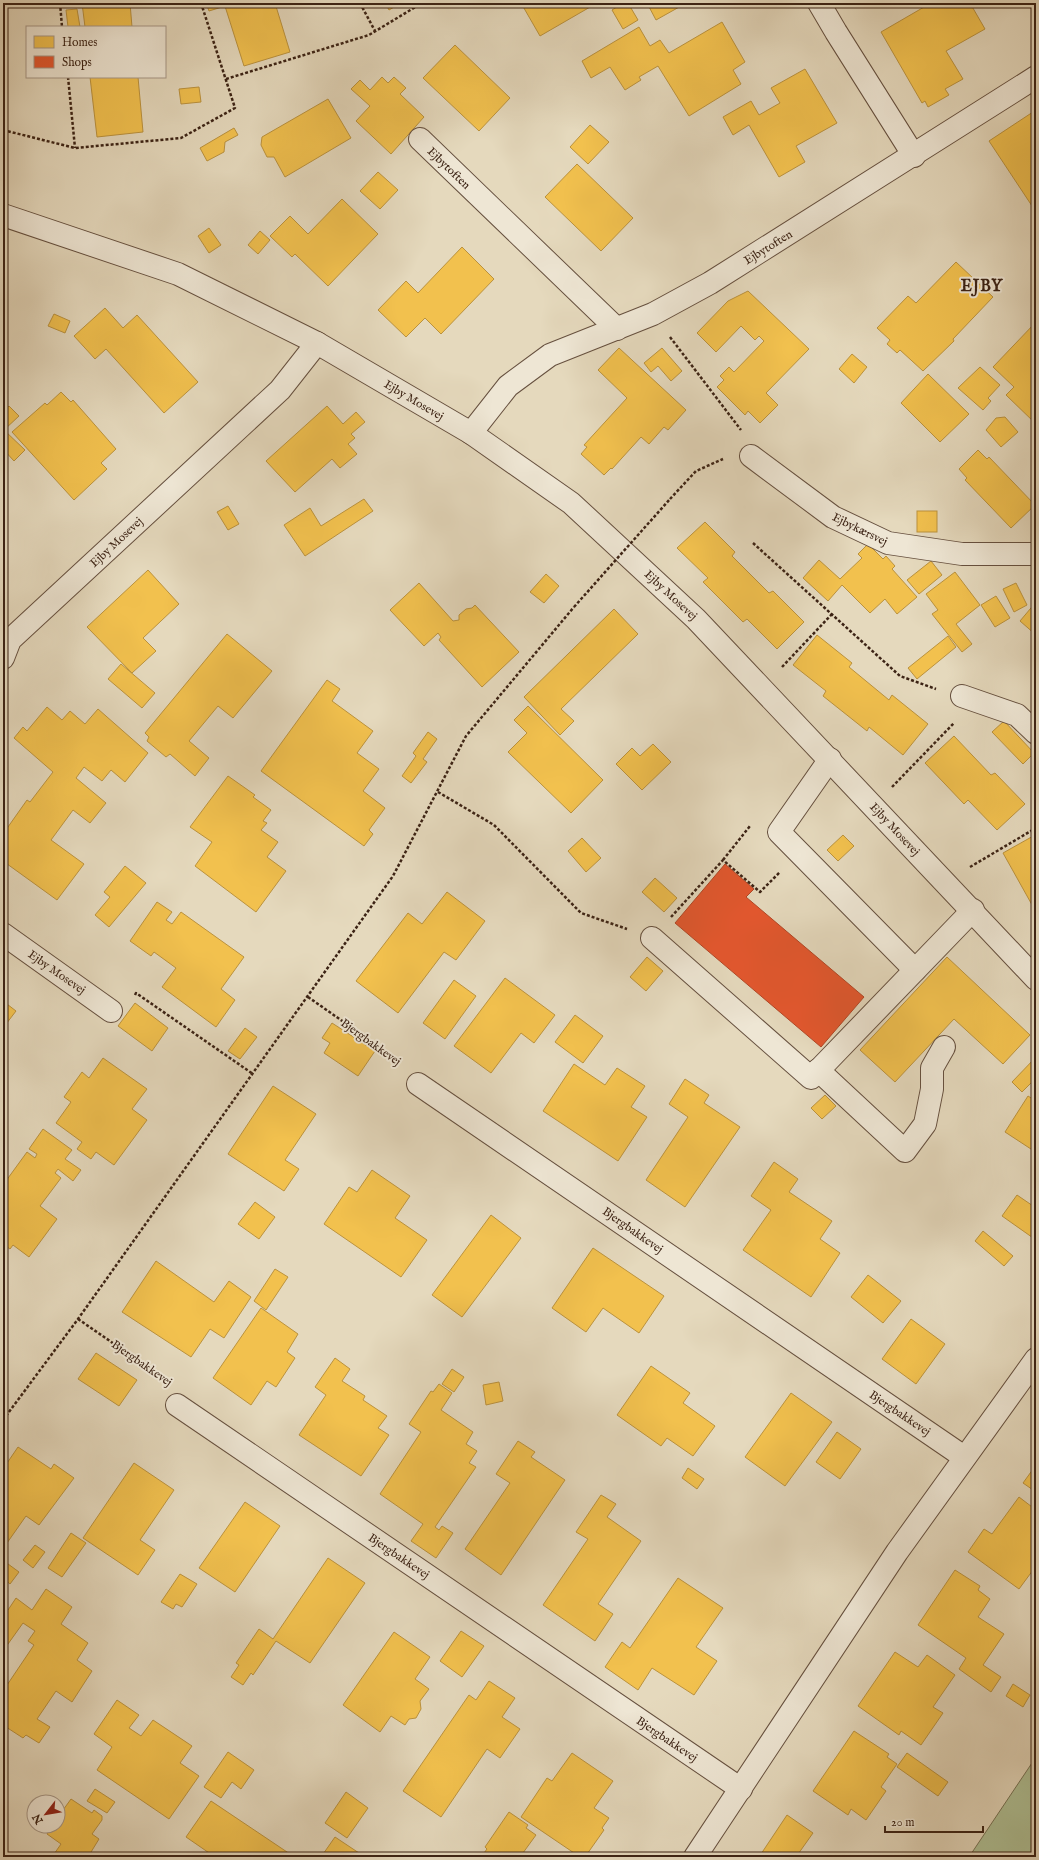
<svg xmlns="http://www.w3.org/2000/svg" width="1039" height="1860" font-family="'IM FELL English',serif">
<rect width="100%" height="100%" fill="#e5d9bd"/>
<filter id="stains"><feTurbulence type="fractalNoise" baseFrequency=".005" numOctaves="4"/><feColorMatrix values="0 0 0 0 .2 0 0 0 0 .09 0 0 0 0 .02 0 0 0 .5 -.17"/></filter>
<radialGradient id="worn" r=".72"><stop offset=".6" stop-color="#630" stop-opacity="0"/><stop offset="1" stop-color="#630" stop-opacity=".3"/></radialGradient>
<polygon fill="#afc095" stroke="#767255" points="1036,1757 1036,1857 969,1857"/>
<g fill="#f2c14e" stroke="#bb923d">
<polygon points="82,3 130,3 132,27 85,27"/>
<polygon points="206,3 221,3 222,7 209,11"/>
<polygon points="224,3 275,3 290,52 244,66"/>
<polygon points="385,3 401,3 389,10"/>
<polygon points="521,3 597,3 540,36"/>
<polygon points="623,3 628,3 638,20 623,29 612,10"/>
<polygon points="647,3 680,3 681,6 656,20"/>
<polygon points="931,3 970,3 985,29 946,51 963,79 945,89 949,95 928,107 925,101 922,103 881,32"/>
<polygon points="77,9 80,27 68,27 66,10"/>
<polygon points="722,22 745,62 733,70 741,84 689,116 658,66 639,77 641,80 625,90 610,67 591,78 582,61 639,27 650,46 660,40 669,53"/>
<polygon points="455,45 510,98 479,131 423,78"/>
<polygon points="805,69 837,123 796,146 805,162 779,177 749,125 733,135 723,117 751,101 759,115 780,103 771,88"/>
<polygon points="90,77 138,77 143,132 97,137"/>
<polygon points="382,77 388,83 394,77 406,88 400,94 424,117 391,154 356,121 370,106 351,89 360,80 370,90"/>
<polygon points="199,87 201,102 181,104 179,89"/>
<polygon points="328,99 351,138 285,177 274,157 267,157 261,145 262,137"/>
<polygon points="1036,110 1036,150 1033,152 1036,156 1036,212 989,141"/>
<polygon points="590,125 609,142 588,164 570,147"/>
<polygon points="234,128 238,135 225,142 224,152 207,161 200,148"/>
<polygon points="577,164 633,218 601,251 545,197"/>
<polygon points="378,172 398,190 380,209 360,191"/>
<polygon points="342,199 378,234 328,286 295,254 292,257 270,236 290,216 308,234"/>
<polygon points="209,228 221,245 209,253 198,236"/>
<polygon points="260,231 270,240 258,254 248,245"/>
<polygon points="462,247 494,279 441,334 425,318 406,337 378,310 406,281 418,293"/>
<polygon points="956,262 993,297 953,339 954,341 923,371 900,350 897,353 887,344 890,340 877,328 908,296 916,303"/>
<polygon points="748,291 809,349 766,393 778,405 760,423 748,411 745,415 717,387 724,380 720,376 729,367 734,372 764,341 759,336 755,340 741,326 716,352 697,333 728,301"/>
<polygon points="105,308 123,328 137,315 198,382 164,413 106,349 95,359 74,336"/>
<polygon points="54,314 70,321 65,333 48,326"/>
<polygon points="1035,323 1036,324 1036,424 1006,395 1014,387 993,367"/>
<polygon points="619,348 686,410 668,430 664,427 649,444 641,437 612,469 611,468 604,475 581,454 587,447 584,445 627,398 598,370"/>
<polygon points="662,348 682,371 671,381 658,366 651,372 644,363"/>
<polygon points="852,354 867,367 854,383 839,369"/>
<polygon points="980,367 1000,385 988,398 991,401 983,410 958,388"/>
<polygon points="928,374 969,414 940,442 901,403"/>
<polygon points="61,392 71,402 73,400 116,449 101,463 107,469 74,500 12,432 45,403 47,405"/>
<polygon points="9,406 19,416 4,430 25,450 14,461 3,449 3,412"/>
<polygon points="327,406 343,424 356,412 365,422 351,434 355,438 348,444 357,454 340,468 332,459 295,492 266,461"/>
<polygon points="1005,417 1018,432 1001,447 986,430 996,418"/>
<polygon points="978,450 987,459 989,457 1035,505 1011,528 965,480 967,478 959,469"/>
<polygon points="364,499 373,511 305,556 284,525 310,508 321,526"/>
<polygon points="228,506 239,524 228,530 217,512"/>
<rect x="917" y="511" width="20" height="21"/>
<polygon points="705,522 735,552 732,556 769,593 773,591 804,622 777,649 747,619 743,622 703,582 708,578 677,548"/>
<polygon points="868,544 883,559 886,556 895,566 892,569 917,597 897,614 885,599 870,613 842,585 828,601 803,578 819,560 840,579 862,558 858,554"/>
<polygon points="931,561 942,575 919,594 907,580"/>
<polygon points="148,570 179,604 143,638 156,651 132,673 87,627"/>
<polygon points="955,572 980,605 956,624 972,644 962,652 932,614 938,610 926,594"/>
<polygon points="546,574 559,586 544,603 530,592"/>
<polygon points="419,583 453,621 459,620 459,615 466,609 472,608 475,605 519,652 482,687 439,640 441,637 438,633 424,646 390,610"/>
<polygon points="1016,583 1027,605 1014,612 1003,589"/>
<polygon points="996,596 1010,618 995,627 981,605"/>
<polygon points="1036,602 1036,635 1020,621"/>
<polygon points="614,609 638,634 561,709 574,721 560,735 524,697"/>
<polygon points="227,634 272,671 233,718 218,706 189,741 209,758 195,776 170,754 166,757 147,741 149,737 145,733"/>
<polygon points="817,635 852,663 849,667 889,700 892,695 928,724 903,755 869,727 867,731 823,696 826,691 793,665"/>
<polygon points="948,636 956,647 917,679 908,668"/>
<polygon points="121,664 155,693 142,708 108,679"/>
<polygon points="327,680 340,689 332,701 373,731 357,753 379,769 363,791 385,808 369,830 373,834 364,846 261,771"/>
<polygon points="528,706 603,780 571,813 508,752 527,733 514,720"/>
<polygon points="47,707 62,720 70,711 85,724 98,709 148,753 125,782 111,770 102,781 84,767 76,778 106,803 90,823 73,810 51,840 84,864 57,900 3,861 3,834 27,800 30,802 53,772 14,738 23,727 27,731"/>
<polygon points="1004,721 1034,753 1023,764 992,732"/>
<polygon points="428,732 437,739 423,759 427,762 411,783 402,776 416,756 413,753"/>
<polygon points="954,736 991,775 995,773 1025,804 997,830 968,800 964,804 925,763"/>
<polygon points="653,744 671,762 642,790 616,764 632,748 640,756"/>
<polygon points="228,776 255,795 253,797 271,810 263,821 267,823 261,830 278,842 267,857 286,871 256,912 195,866 212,842 190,827"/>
<polygon points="843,835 854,846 838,861 827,850"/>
<polygon points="1035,835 1036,837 1036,912 1003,853"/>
<polygon points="582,838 601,858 586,872 568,851"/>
<polygon points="125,866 146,883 109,927 95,915 110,897 104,892"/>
<polygon points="655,878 677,898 664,912 642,892"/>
<polygon points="447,892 485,921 456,960 444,952 398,1013 356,981 408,913 422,924"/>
<polygon points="157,902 172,912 166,920 172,924 181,912 244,957 221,989 235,1000 216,1027 162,987 176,968 154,952 151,956 130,941"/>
<polygon points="647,957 663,971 646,991 630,977"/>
<polygon points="947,957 1030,1035 1003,1064 954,1019 895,1082 860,1050"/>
<polygon points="505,978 555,1015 534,1043 521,1033 491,1073 454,1046"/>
<polygon points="454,980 476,996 445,1039 423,1023"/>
<polygon points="3,1001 16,1011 3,1028"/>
<polygon points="135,1003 168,1028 152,1051 118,1026"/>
<polygon points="575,1015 603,1036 583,1063 555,1042"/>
<polygon points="332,1023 375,1051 358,1076 324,1053 330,1043 322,1038"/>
<polygon points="245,1028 257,1037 240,1059 228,1051"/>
<polygon points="1036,1057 1036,1078 1022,1092 1012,1082"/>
<polygon points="103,1058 147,1089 132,1109 147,1120 114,1165 96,1152 91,1159 77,1149 82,1142 56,1123 71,1102 64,1097 82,1072 89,1078"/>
<polygon points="574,1064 605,1085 617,1068 645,1086 631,1107 647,1117 618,1161 543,1111"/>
<polygon points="685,1079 709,1095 704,1103 740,1127 685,1207 646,1180 688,1117 669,1104"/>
<polygon points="273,1086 316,1114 285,1160 299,1169 284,1191 228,1154"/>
<polygon points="825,1095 836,1106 822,1119 811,1108"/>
<polygon points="1028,1096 1036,1101 1036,1147 1034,1151 1005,1132"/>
<polygon points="43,1129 72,1150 65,1159 81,1170 73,1181 58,1169 55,1173 61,1178 40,1206 57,1219 29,1257 13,1245 10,1249 3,1244 3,1185 27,1152 35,1158 37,1154 29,1149"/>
<polygon points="774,1162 798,1179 789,1192 832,1221 820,1239 840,1253 811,1297 743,1250 771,1210 751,1196"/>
<polygon points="372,1170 410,1196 395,1218 427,1240 401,1277 324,1224 349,1187 357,1192"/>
<polygon points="1017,1195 1036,1208 1036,1240 1002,1216"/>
<polygon points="255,1202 275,1217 259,1239 238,1224"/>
<polygon points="491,1215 521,1238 462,1317 432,1295"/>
<polygon points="983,1231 1013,1256 1004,1266 975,1241"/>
<polygon points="593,1248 664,1296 639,1333 603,1308 586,1332 552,1308"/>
<polygon points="156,1261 214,1302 229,1281 251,1297 224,1338 210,1329 191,1357 122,1312"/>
<polygon points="275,1269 288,1277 266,1310 254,1301"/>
<polygon points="868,1275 901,1301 883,1323 851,1297"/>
<polygon points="261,1308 298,1334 287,1352 295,1358 276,1387 267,1381 251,1405 213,1378"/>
<polygon points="911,1319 945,1344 916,1384 882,1359"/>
<polygon points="96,1353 137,1380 119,1406 78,1379"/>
<polygon points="335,1358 350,1369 342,1381 365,1396 363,1400 387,1416 378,1428 389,1435 361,1476 299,1435 326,1395 315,1387"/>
<polygon points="651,1366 690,1393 683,1403 715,1426 693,1456 667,1438 661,1446 617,1415"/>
<polygon points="452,1369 464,1377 454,1392 442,1384"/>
<polygon points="499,1382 503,1401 486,1405 483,1385"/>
<polygon points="439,1384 452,1393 441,1410 473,1432 466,1444 477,1451 469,1463 476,1467 435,1527 439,1530 442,1526 453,1533 436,1558 411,1541 423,1524 380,1494 421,1432 409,1424 431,1391 433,1392"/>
<polygon points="791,1393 832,1422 785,1486 745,1457"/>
<polygon points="837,1432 861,1449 840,1479 816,1462"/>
<polygon points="518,1441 535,1452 531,1457 565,1480 501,1575 465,1549 510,1483 496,1474"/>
<polygon points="18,1447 51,1469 54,1464 74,1478 39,1525 26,1516 7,1543 3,1540 3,1469"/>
<polygon points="134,1463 174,1490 140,1540 155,1550 138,1575 83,1538"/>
<polygon points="1036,1465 1036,1492 1023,1483"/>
<polygon points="688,1468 704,1479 697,1489 682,1478"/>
<polygon points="601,1495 616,1504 607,1517 641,1541 598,1604 613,1614 595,1641 543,1605 588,1539 576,1532"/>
<polygon points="1019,1497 1036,1510 1036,1545 1033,1549 1036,1551 1036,1566 1019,1589 968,1552 984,1529 992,1534"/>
<polygon points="245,1502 280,1526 235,1592 199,1568"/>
<polygon points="71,1533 86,1543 62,1577 48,1568"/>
<polygon points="35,1545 45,1552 33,1568 23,1560"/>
<polygon points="328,1558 365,1583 310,1663 276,1641 253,1675 251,1673 243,1685 231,1677 239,1665 236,1663 259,1629 273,1639"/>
<polygon points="4,1561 19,1572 10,1584 3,1578"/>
<polygon points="955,1570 980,1586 978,1590 990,1599 978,1617 1004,1634 983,1665 1001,1677 991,1692 959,1669 966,1658 918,1625"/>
<polygon points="180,1574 197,1584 182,1607 176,1604 173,1609 161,1602"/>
<polygon points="678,1578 723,1608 696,1647 717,1661 694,1695 652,1668 638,1690 605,1667 622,1642 630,1648"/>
<polygon points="46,1589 72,1607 61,1624 88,1643 77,1660 92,1671 72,1702 56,1691 37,1719 50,1727 39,1743 26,1735 23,1738 3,1725 3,1691 34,1645 28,1641 35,1631 23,1623 3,1651 3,1607 8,1610 16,1598 32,1610"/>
<polygon points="461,1631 484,1646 462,1677 440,1661"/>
<polygon points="394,1632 430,1657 415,1679 429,1689 420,1701 421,1709 416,1718 409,1719 405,1725 391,1716 380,1732 343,1705"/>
<polygon points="895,1652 918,1667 927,1655 955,1675 933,1707 943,1713 921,1745 901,1731 899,1735 858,1706"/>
<polygon points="489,1681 515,1698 502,1717 520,1729 500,1758 487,1749 441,1817 403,1791 469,1695 476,1700"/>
<polygon points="1013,1684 1030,1695 1023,1707 1006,1696"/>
<polygon points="117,1700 139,1715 129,1728 141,1736 153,1720 192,1746 180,1763 199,1776 169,1819 97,1770 112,1747 94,1734"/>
<polygon points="854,1731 889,1754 887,1757 897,1764 881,1787 886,1791 866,1820 851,1809 848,1815 813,1791"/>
<polygon points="228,1752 254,1770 241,1789 232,1782 221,1798 204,1787"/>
<polygon points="572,1753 613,1781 594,1808 609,1818 602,1828 604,1830 585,1857 580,1857 521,1817 547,1778 552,1781"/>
<polygon points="907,1753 948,1782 938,1796 897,1767"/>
<polygon points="95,1789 115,1802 107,1813 87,1801"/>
<polygon points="346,1792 368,1808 347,1838 325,1823"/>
<polygon points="71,1799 92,1813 94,1810 102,1816 102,1820 92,1834 99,1839 88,1857 52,1857 61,1844 47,1834 52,1826 58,1826 58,1817"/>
<polygon points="211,1801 290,1854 288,1857 215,1857 186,1837"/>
<polygon points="509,1812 528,1825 526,1828 536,1835 520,1857 481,1857 487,1849 485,1847"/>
<polygon points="787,1815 813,1833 796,1857 759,1857"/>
<polygon points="335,1837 365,1857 321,1857"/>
</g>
<polygon fill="#e4572e" stroke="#b24726" points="725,864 754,889 746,897 864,997 821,1047 675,923"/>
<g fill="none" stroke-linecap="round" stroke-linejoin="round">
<g stroke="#66503f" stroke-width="24">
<g id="minor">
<polyline points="819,3 836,32 914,156"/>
<polyline points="420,139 617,329"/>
<polyline points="3,215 178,274 317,343 471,433 571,503 696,619 1036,979"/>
<polyline points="471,433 508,386 550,355 653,314 710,283 1036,77"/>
<polyline points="751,456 833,517 888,543 962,554 1036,554"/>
<polyline points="3,658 10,640 280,390 317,343"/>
<polyline points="962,696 1017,715 1036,733"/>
<polyline points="830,759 779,832 915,970"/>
<polyline points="3,934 111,1011"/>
<polyline points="652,938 811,1078 973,910"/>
<polyline points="818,1070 905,1151 925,1124 932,1089 932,1068 944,1047"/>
<polyline points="418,1084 964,1457"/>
<polyline points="177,1405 741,1789"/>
<polyline points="695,1857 897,1552 1036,1359"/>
</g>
</g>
<g stroke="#3c2315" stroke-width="2.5" stroke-dasharray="3 2" stroke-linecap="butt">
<polyline points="60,3 62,27"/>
<polyline points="360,3 375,31"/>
<polyline points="68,77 75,148"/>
<polyline points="226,79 369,35 422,3"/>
<polyline points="3,130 75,148 181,138 235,108 201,3"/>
<polyline points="670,337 741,430"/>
<polyline points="670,499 696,471 723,459"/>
<polyline points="753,543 900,676 936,689"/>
<polyline points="782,667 832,614"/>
<polyline points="892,787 954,723"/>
<polyline points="438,792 494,825 581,913 627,929"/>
<polyline points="723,860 750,826"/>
<polyline points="970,867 1036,828"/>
<polyline points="671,917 723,860 760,892 780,872"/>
<polyline points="135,995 136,993 253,1074"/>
<polyline points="308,997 401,1062"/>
<polyline points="78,1319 165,1379"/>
<polyline points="3,1420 78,1319 393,876 466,736 574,607"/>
</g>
<use href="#minor" stroke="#eee6d4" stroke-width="22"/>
<polyline stroke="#3c2315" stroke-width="2.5" stroke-dasharray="3 2" stroke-linecap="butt" points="574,607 670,499"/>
</g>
<g text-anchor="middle" stroke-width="4" stroke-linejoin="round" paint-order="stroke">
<g font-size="12" fill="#3c2315" stroke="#eee6d4">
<text transform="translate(449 168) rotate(44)" y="4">Ejbytoften</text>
<text transform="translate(768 247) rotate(-32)" y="4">Ejbytoften</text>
<text transform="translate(414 400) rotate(31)" y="4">Ejby Mosevej</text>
<text transform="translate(860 529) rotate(26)" y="4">Ejbykærsvej</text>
<text transform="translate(116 542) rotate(-43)" y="4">Ejby Mosevej</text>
<text transform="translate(671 595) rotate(43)" y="4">Ejby Mosevej</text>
<text transform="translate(895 829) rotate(47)" y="4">Ejby Mosevej</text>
<text transform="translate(57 972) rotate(35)" y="4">Ejby Mosevej</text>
<text transform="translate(371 1042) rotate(36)" y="4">Bjergbakkevej</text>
<text transform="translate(633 1230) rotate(35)" y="4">Bjergbakkevej</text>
<text transform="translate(142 1363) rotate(35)" y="4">Bjergbakkevej</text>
<text transform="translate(900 1413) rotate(34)" y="4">Bjergbakkevej</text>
<text transform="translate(399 1556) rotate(34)" y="4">Bjergbakkevej</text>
<text transform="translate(667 1739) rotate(34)" y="4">Bjergbakkevej</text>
</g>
<g font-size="16" font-weight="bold" letter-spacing="1" fill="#3c2315" stroke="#eee6d4">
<text x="982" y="291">EJBY</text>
</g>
</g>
<rect width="1039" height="1860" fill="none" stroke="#e5d9bd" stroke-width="16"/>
<rect x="4" y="4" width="1031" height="1852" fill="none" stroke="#3c2315" stroke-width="2"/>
<rect x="8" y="8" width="1023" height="1844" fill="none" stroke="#3c2315"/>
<rect x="26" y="26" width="140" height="52" fill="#eee6d4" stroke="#a79888"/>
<rect x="34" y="36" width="20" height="12" fill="#f2c14e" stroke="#a79888"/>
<text x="62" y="46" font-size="12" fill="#3c2315">Homes</text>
<rect x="34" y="56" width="20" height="12" fill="#e4572e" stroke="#a79888"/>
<text x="62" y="66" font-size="12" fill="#3c2315">Shops</text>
<g transform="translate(46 1814) rotate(239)"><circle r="19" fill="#eee6d4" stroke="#a79888"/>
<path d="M0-3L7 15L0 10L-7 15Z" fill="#8f2418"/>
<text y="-6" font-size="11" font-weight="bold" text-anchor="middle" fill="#3c2315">N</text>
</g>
<path d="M885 1826v6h98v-6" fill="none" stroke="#3c2315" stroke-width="2"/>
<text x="891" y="1826" font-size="12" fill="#3c2315" stroke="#eee6d4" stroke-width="3" paint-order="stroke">20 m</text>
<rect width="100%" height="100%" filter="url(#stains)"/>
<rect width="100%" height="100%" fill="url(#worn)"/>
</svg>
